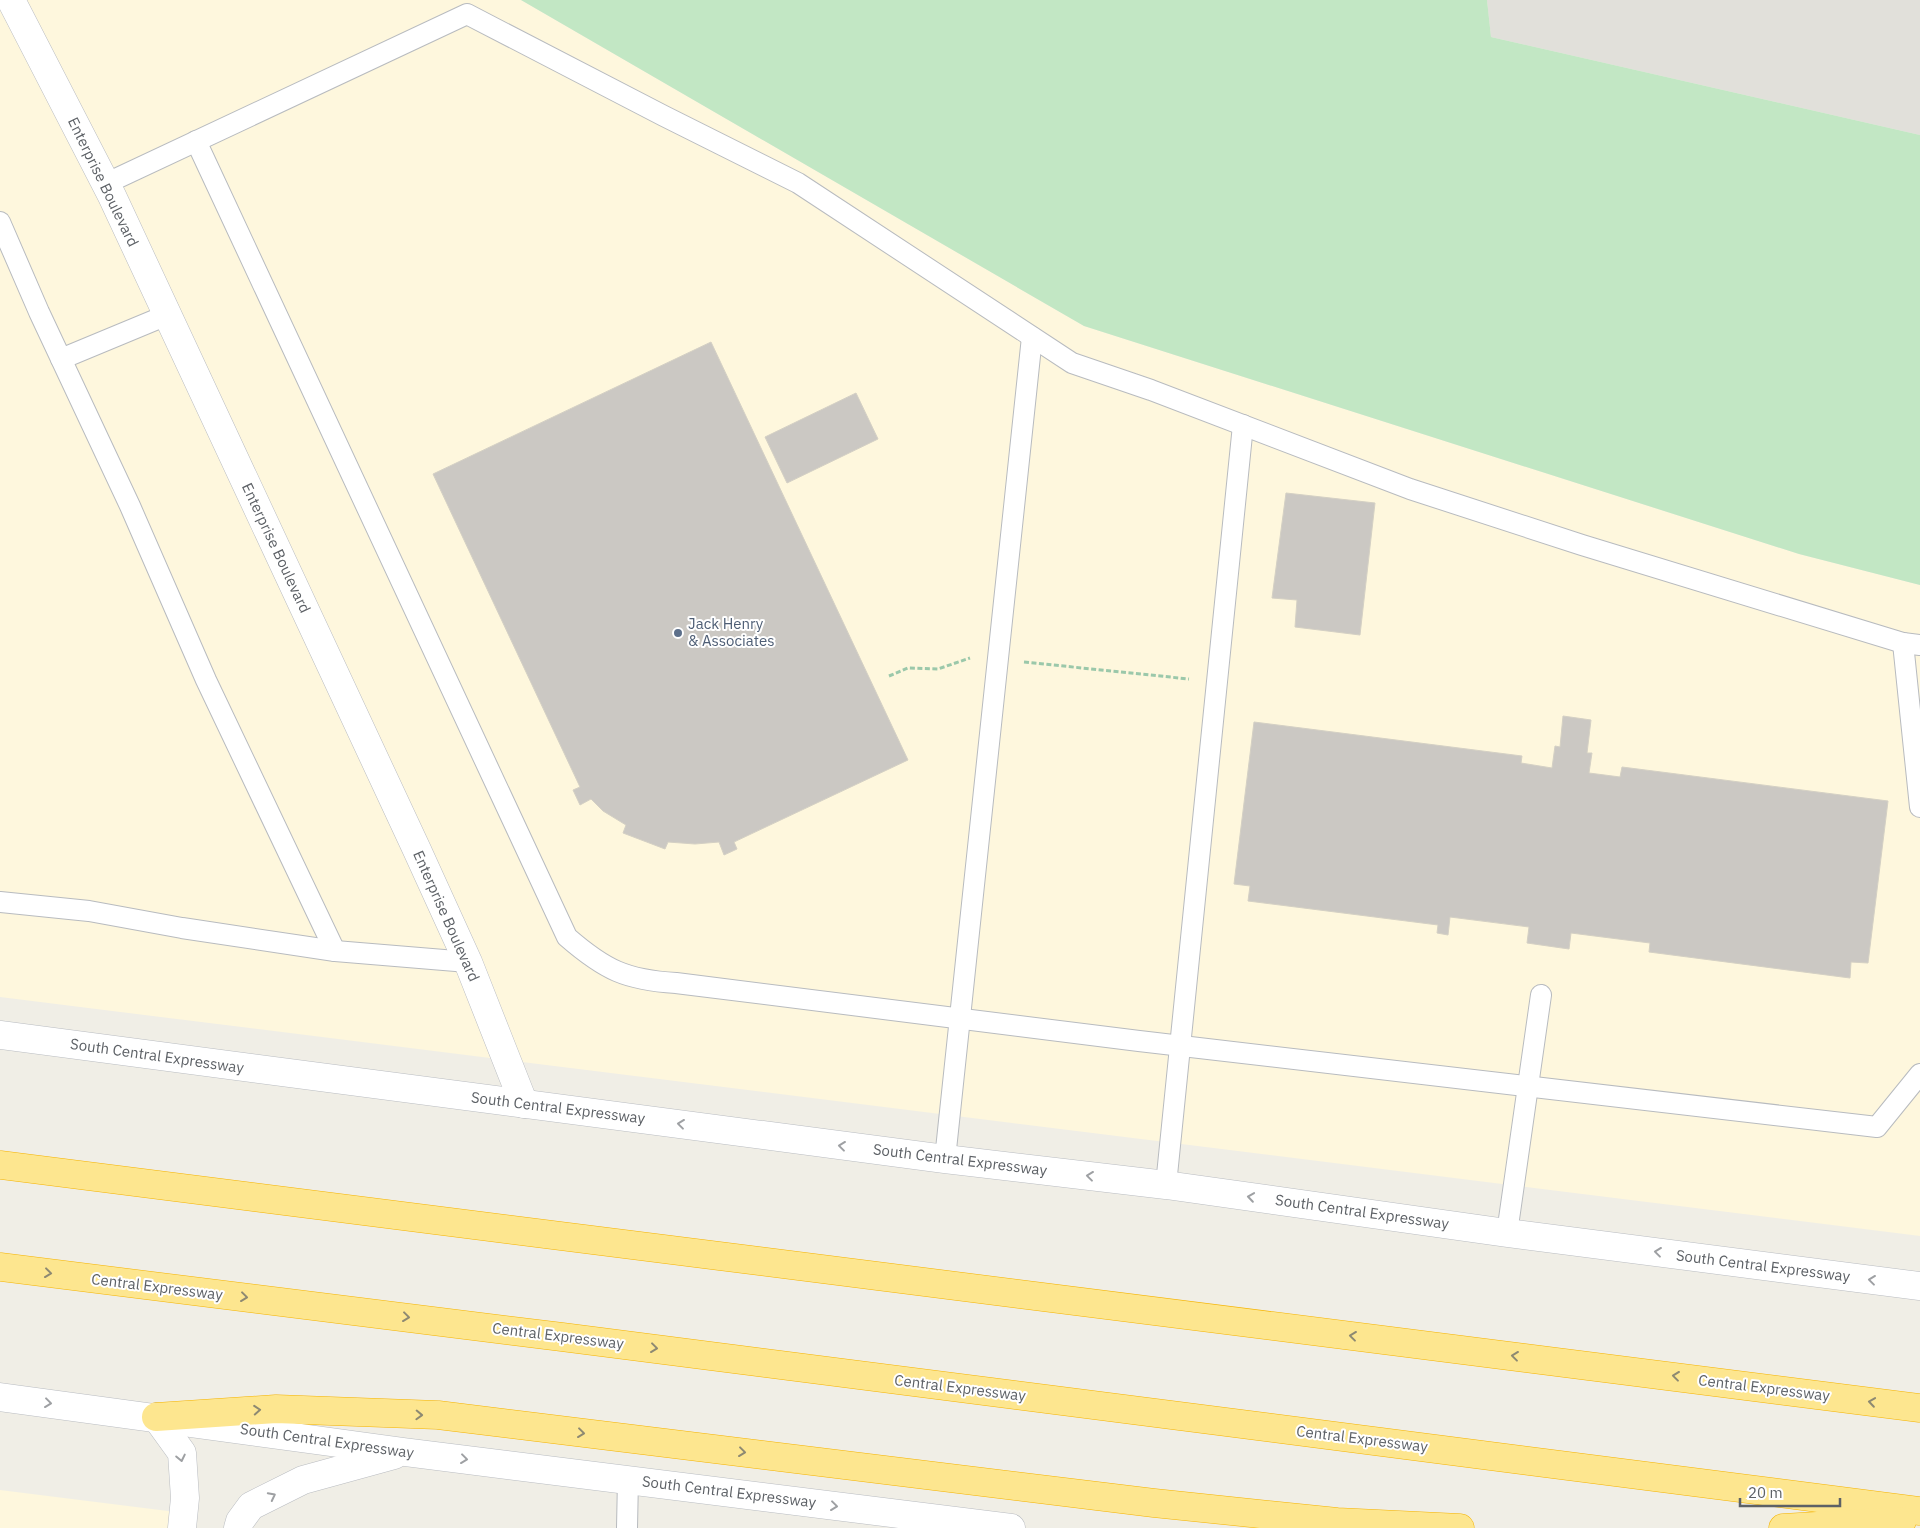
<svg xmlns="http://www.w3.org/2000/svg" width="1920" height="1528" font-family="'IBM Plex Sans',sans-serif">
<rect width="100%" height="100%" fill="#f0eee6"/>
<g fill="#fef7dd">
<polygon points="0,0 521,0 1084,326 1799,554 1920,585 1920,1236 0,997"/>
<polygon points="0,1490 176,1512 174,1528 0,1528"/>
</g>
<polygon fill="#e1e0da" points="1487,0 1920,0 1920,135 1491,37"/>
<polygon fill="#c2e7c4" points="521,0 1487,0 1491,37 1920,135 1920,585 1799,554 1084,326"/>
<g fill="#cbc8c3" stroke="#d4d0c4">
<polygon points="711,342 908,760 734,842 737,849 724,855 719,842 695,844 668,842 665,849 623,833 626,825 603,811 591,799 580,805 573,790 580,787 433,474"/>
<polygon points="856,393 878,439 787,483 765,437"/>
<polygon points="1286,493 1375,503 1360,635 1295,627 1297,600 1272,598"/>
<polygon points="1563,716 1591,720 1587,753 1592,753 1589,773 1620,777 1622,767 1888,801 1868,963 1851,962 1850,978 1649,952 1650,943 1571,933 1569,949 1527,943 1529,927 1450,917 1448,935 1437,933 1438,925 1248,901 1250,886 1234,884 1254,722 1522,756 1521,763 1552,768 1555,746 1560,747"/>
</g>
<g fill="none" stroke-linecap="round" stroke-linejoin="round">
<g stroke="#b8bbbf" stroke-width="22">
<g id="lane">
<path d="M196,141L567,937C605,970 626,980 676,983L1139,1041L1877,1127L1920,1074"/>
<polyline points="105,184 467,14 664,116 798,183 1072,363 1151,390 1410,489 1582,545 1903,643 1920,645"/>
<polyline points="0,222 39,312 130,506 206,680 335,951"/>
<polyline points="61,359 167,315"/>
<polyline points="1903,643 1920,807"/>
<polyline points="0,902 89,911 182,928 335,951 468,962"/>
<polyline points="945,1159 1032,337"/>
<polyline points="1166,1185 1243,425"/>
<polyline points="1507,1233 1541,995"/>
<polyline points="627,1528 628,1479"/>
</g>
</g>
<g stroke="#b9bcc1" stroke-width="29">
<g id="secondary">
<polyline points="11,0 112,196 417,850 468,962 524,1104"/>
<polyline points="0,1035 945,1159 1166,1185 1507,1233 1920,1286"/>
<polyline points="0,1397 404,1452 1011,1528"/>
<polyline points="156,1417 182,1453 185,1498 182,1528"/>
<polyline points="238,1528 240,1521 251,1506 303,1480 394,1455"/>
</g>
</g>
<g stroke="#f5b300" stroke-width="29">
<g id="highway">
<polyline points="0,1165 1920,1408"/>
<polyline points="0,1267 562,1337 1920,1511"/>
<polyline points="156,1417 276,1409 438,1415 1154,1503 1337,1522 1460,1528"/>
<polyline points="1783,1528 1902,1521"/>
</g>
</g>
<g stroke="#9bc8aa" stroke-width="3" stroke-dasharray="5 2.5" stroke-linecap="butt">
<polyline points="1024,662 1189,679"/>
<polyline points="889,676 908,668 938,669 970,658"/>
</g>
<use href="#lane" stroke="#fff" stroke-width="20"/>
<use href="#secondary" stroke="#fff" stroke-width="28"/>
<use href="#highway" stroke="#fde68f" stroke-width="28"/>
</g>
<defs><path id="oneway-chevron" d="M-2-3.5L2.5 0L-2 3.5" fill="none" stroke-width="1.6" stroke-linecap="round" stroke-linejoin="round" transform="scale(1.25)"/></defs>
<g stroke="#9ea0a3">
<use href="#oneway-chevron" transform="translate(681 1124) rotate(-173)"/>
<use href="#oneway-chevron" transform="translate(842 1146) rotate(-173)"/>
<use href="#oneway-chevron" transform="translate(1090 1176) rotate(-173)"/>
<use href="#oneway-chevron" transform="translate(1251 1197) rotate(-172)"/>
<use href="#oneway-chevron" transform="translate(1658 1252) rotate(-173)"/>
<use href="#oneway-chevron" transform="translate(1872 1280) rotate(-173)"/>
<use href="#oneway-chevron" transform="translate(48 1403) rotate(7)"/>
<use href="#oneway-chevron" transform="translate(181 1458) rotate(78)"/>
<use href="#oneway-chevron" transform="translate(464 1459) rotate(7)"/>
<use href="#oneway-chevron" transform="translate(272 1496) rotate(-27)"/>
<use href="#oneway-chevron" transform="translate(834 1506) rotate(7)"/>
</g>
<g stroke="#8d8972">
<use href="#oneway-chevron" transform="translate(48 1273) rotate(7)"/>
<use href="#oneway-chevron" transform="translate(244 1297) rotate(7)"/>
<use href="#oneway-chevron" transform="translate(406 1317) rotate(7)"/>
<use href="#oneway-chevron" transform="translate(1353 1336) rotate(-173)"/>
<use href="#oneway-chevron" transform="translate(654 1348) rotate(7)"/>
<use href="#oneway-chevron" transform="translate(1515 1356) rotate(-173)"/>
<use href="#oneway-chevron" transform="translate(1676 1376) rotate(-173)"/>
<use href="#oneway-chevron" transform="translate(1872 1402) rotate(-172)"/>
<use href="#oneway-chevron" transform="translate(257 1410) rotate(-4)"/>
<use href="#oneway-chevron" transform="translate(419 1415) rotate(2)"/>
<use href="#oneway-chevron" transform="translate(581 1433) rotate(7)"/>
<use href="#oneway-chevron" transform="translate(742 1452) rotate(7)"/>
</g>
<circle fill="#5c6f8a" stroke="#fff" stroke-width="2" cx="678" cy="633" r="5"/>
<g text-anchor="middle" stroke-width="4" stroke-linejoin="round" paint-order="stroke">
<g font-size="15" fill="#5d6166" stroke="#fff">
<text transform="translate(103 182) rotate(64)" y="5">Enterprise Boulevard</text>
<text transform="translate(276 548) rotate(65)" y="5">Enterprise Boulevard</text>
<text transform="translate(446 916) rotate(66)" y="5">Enterprise Boulevard</text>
<text transform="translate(157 1056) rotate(8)" y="5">South Central Expressway</text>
<text transform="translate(558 1108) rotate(7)" y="5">South Central Expressway</text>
<text transform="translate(960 1160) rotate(7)" y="5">South Central Expressway</text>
<text transform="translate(1362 1212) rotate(8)" y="5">South Central Expressway</text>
<text transform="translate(1763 1266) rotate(7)" y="5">South Central Expressway</text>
<text transform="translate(157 1287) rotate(7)" y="5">Central Expressway</text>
<text transform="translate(558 1336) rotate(7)" y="5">Central Expressway</text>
<text transform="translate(960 1388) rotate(7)" y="5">Central Expressway</text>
<text transform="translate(1764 1388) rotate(7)" y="5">Central Expressway</text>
<text transform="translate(1362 1439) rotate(7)" y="5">Central Expressway</text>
<text transform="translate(327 1441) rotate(8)" y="5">South Central Expressway</text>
<text transform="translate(729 1492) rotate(7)" y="5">South Central Expressway</text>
</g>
<g font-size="15" fill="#4e5e75" stroke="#fff" text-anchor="start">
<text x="688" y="629">Jack Henry<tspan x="688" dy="17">&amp; Associates</tspan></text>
</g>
</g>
<path d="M1740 1498v8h100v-8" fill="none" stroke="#5d6166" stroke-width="2.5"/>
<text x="1748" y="1498" font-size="15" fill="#5d6166" stroke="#ffffff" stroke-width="4" paint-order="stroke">20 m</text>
</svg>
